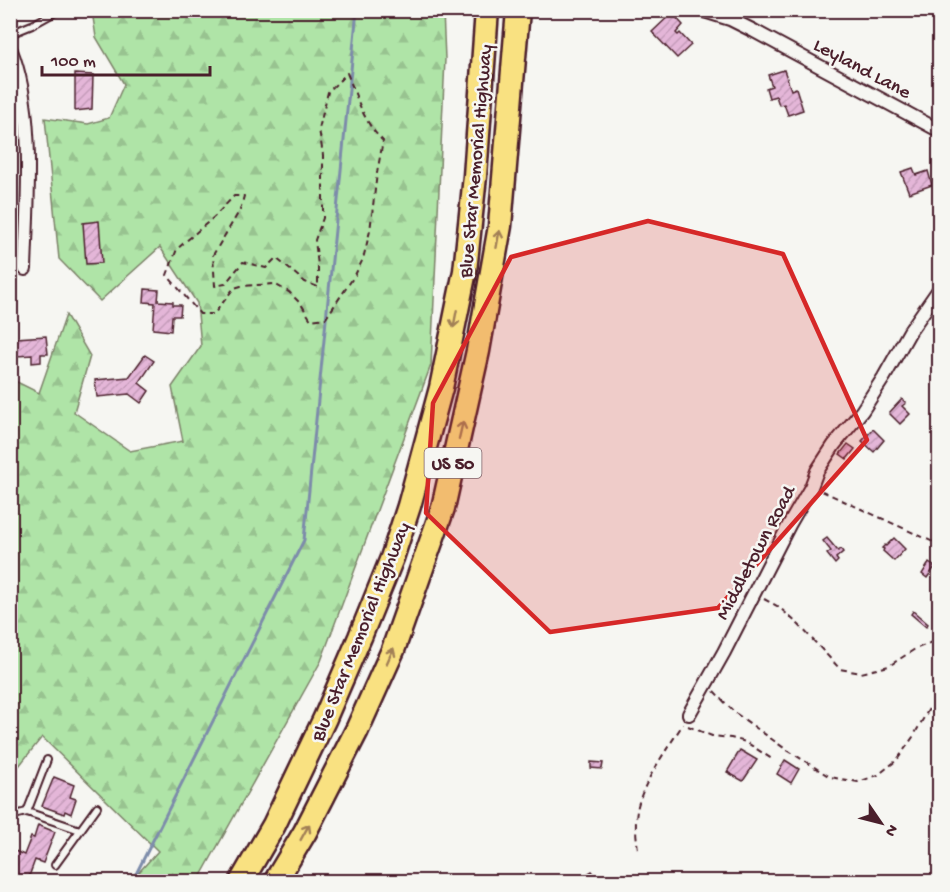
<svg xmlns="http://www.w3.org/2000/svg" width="950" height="892" font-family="'Gochi Hand',sans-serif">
<defs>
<pattern id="forest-firs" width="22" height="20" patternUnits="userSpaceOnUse" patternTransform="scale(1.5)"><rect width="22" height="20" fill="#afe4a7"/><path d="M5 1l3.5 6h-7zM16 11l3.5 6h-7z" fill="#98c390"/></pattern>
<pattern id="building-hatch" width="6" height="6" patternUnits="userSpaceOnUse" patternTransform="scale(1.5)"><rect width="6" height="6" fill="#e4b6d8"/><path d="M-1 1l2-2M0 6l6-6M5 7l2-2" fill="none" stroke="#c59cba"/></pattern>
</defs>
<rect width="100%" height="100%" fill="#f6f6f2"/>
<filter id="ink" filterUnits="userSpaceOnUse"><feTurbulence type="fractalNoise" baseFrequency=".0167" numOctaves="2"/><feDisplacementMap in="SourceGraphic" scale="12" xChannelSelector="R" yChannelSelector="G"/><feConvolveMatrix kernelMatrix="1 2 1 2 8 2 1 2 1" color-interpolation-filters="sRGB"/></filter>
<g filter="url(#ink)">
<polygon fill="url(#forest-firs)" stroke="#7c8269" stroke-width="1.5" points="92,11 443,11 445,59 431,365 321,661 198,881 131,881 158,851 42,737 11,776 11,379 39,393 66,315 90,356 74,412 130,451 183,441 172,387 201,346 197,303 160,247 100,301 59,259 45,118 88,124 109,118 124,84 96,37"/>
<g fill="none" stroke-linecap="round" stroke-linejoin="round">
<polyline stroke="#7d8caa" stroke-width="3" points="132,882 304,540 357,10"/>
</g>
<g fill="url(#building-hatch)" stroke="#4a1f2b" stroke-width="1.5">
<polygon points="672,13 683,25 676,33 678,35 680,33 691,45 677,58 652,32"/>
<polygon points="784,70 791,90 796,88 803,110 788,115 784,104 779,105 776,96 769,98 766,88 772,86 768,75"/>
<polygon points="75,74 93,75 92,109 75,111"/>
<polygon points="913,168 916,175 928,171 932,185 909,193 901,172"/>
<polygon points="99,221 102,263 86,264 83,223"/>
<polygon points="145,289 159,290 158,301 173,302 173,305 181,305 180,316 172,316 171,331 153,329 155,303 144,302"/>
<polygon points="46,336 48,354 41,354 41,362 32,363 32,355 17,356 16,338"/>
<polygon points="145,355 154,361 139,383 149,391 141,403 129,394 97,397 95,380 129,377"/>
<polygon points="902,399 906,403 902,406 910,414 900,424 889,413"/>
<polygon points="873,429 884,440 874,452 862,441"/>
<polygon points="848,444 855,449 847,459 840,454"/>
<polygon points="827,538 838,551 841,549 843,552 836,558 838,561 835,564 827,554 831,551 823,541"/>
<polygon points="894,538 905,549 894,561 883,551 884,549 882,548 885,545 886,546"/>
<polygon points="929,563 935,567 927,578 922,574"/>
<polygon points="913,611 928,624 926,627 911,614"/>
<polygon points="740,750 757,760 743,781 727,772"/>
<polygon points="785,760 799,769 791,783 777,774"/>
<polygon points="591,762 603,763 602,769 591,768"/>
<polygon points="54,777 74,785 70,797 76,799 71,814 65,811 64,814 42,806"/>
<polygon points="38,825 55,832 43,863 35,860 27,882 10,882 10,862 15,851 24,855 31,837 34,838"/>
<polygon points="592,871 599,880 598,882 588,882 584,876"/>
</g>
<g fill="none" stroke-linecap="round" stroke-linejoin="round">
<g stroke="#4a1f2b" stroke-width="10">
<g id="service">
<polyline points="10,34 32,25 59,10"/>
<polyline points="27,812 47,760"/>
<polyline points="10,816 27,812 80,830"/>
<polyline points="55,865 97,807"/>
</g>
</g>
<g stroke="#4a1f2b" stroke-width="16">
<g id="minor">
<polyline points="701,10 730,19 754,31 940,131"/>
<path d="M10,48C36,111 27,202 25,269"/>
<polyline points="689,714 724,652 789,525 811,487 817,471 834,445 862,411 884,377 910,331 940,288"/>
</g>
</g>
<g stroke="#4a1f2b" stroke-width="27">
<g id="motorway">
<polyline points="241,882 274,825 325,718 360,637 392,558 409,506 441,388 465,271 475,176 487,10"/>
<polyline points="275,882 305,832 357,730 393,650 443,508 478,351 500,226 518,10"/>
</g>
</g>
<g stroke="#4a1f2b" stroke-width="2" stroke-dasharray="6 4.5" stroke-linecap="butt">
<path d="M347,73C357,97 363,122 383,141L377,173L370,231L363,259L355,275L326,318L311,320L301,304L289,292L274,284L241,286L234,288L214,314H200L167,275L177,249L214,217L234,196H244L240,210L213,255L215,286L225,284L243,262L266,268L276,258L305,282L318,287V266L315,240L323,218V155L319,129L328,92Z"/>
<polyline points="822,491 940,545"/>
<polyline points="764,599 779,607 799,625 840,669 861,673 889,666 915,649 932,642 940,643"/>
<polyline points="714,691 734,712 784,748 830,777 858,782 878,775 897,760 913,737 940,689"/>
<polyline points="688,726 712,736 731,738 746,742 772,759"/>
<path d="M638,849C636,836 635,824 637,811C641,784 668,748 683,724"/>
</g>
<use href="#service" stroke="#f6f6f2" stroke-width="6"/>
<use href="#minor" stroke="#f6f6f2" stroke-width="12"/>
<use href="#motorway" stroke="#f9e181" stroke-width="22"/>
</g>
<defs><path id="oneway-shaft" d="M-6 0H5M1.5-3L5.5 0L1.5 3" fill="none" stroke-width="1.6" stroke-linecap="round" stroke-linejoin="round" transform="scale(1.5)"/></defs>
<g stroke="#a28056">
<use href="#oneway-shaft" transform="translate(498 239) rotate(-80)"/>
<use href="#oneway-shaft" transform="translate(455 319) rotate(101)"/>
<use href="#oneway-shaft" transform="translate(461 430) rotate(-77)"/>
<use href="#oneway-shaft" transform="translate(390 656) rotate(-66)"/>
<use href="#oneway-shaft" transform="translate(305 832) rotate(-61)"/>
</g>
</g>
<path fill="#d62828" fill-opacity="0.2" stroke="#d62828" stroke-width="4.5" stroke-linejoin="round" d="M648,221L783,254L867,440L718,608L550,632L426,513L433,403L511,257Z"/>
<g text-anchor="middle" stroke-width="5" stroke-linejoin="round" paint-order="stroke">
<rect fill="#f6f6f2" stroke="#7e6067" stroke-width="1.5" x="424.5" y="448" width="57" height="30" rx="4.5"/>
<g font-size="18" font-weight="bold" fill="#4a1f2b">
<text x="453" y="469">US 50</text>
</g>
<g font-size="20" fill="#4a1f2b" stroke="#f6f6f2">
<text transform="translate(863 67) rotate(28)" y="7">Leyland Lane</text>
<text transform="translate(474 161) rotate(-85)" y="7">Blue Star Memorial Highway</text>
<text transform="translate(754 552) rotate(-62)" y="7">Middletown Road</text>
<text transform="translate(359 631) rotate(-68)" y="7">Blue Star Memorial Highway</text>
</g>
</g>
<rect width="950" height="892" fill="none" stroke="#f6f6f2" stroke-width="36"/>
<rect x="18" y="18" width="914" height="856" fill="none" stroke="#4a1f2b" stroke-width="2" filter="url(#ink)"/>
<g transform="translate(881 823) rotate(125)" stroke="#f6f6f2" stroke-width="4.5" paint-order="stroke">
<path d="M0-4.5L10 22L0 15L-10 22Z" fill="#4a1f2b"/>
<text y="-9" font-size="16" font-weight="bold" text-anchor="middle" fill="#4a1f2b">N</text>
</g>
<path d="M42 66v9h168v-9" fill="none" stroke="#4a1f2b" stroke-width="3"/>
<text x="51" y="66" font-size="18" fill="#4a1f2b" stroke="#f6f6f2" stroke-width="4.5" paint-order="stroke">100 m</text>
</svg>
